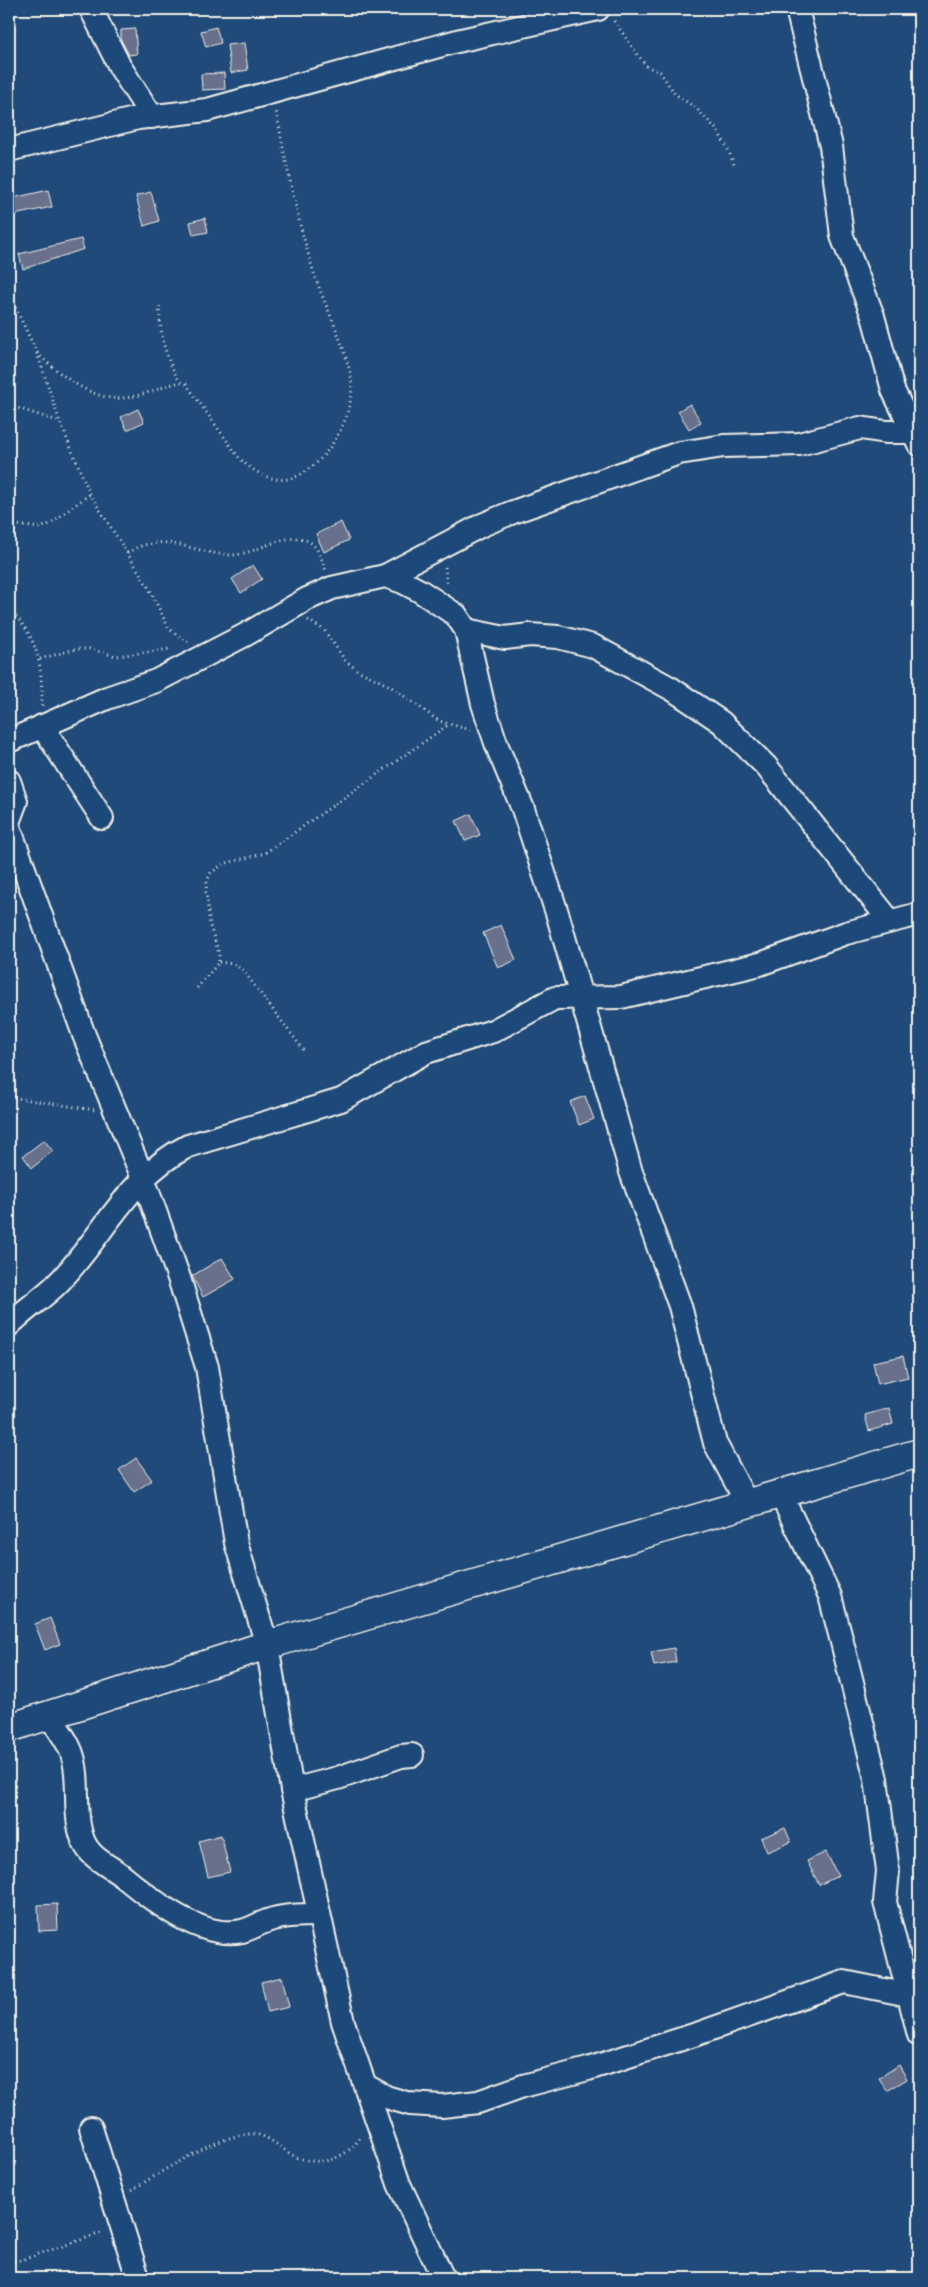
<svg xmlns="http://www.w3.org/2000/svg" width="928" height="2287" font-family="'Architects Daughter',sans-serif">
<rect width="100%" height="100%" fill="#1f4a7a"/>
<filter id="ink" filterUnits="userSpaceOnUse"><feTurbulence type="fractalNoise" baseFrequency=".02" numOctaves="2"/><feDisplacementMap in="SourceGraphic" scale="10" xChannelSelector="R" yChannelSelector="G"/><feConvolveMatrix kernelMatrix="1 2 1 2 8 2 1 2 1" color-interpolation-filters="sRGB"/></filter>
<g filter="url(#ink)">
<g fill="#68708c" stroke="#f4f1e8">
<polygon points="216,27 221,43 206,47 201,31"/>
<polygon points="135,29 137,54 129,55 121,40 121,30"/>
<polygon points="244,43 248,70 231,73 227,45"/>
<polygon points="224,73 225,89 202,90 201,74"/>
<polygon points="48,190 52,207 9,216 9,199"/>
<polygon points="151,192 159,221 144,226 136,196"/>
<polygon points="205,218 208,232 193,235 190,222"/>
<polygon points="81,239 84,249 23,269 19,254"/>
<polygon points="690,404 701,422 689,429 678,411"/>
<polygon points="138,409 144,422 127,430 121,417"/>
<polygon points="341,522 349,540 324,552 316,534"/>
<polygon points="253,565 262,579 241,593 232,579"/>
<polygon points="471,814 480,835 465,841 456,821"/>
<polygon points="501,925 516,960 498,968 483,933"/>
<polygon points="585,1096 594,1119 579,1125 570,1102"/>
<polygon points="44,1140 53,1151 32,1168 23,1156"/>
<polygon points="222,1258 235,1279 203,1297 192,1276"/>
<polygon points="903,1356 908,1377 878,1384 873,1362"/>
<polygon points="889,1408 893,1424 869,1431 865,1415"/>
<polygon points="136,1458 152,1480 134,1492 119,1470"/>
<polygon points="50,1618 60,1644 45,1650 35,1624"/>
<polygon points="674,1648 676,1662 654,1666 651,1652"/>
<polygon points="785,1828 791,1842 767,1852 761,1838"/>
<polygon points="221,1835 230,1872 208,1877 199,1841"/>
<polygon points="826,1852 838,1876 819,1885 807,1861"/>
<polygon points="57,1904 58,1930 39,1931 38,1905"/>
<polygon points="282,1977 289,2007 268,2012 261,1982"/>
<polygon points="899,2065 907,2079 887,2091 879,2078"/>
</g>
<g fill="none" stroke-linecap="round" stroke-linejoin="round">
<g stroke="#f4f1e8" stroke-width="26">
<g id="minor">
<polyline points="91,9 120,67 152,117"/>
<polyline points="797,9 831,146 842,236 873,316 893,390 919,444"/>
<polyline points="9,150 138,118 207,110 457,41 598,9"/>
<polyline points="385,576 482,525 513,512 679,453 724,446 799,444 860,428 886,432 913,432"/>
<polyline points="466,630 505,638 530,635 558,637 593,646 672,689 721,722 766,766 890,921"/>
<polyline points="42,726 102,818"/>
<polyline points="9,741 107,698 156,681 245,635 307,599 332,588 385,576 403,582 420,591 456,615 466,630 483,704 497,746 523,809 558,916 631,1172 680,1306 715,1443 747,1503"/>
<polyline points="9,781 16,801 9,820"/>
<polyline points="9,827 84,1035 143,1178 179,1278 207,1367 236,1543 267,1645 292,1790 343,2022 399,2184 443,2278"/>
<path d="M9,1325C24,1310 43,1298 58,1283C103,1237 128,1176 188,1146L341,1100L426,1052L493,1031L555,998L621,997L760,964L846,933L919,914"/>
<polyline points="780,1493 830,1596 843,1646 876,1779 888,1871 885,1902 919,2035"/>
<path d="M49,1715C56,1726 66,1738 71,1751C82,1779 72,1812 83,1840C90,1859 111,1866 125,1878C153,1901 202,1940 242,1931C251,1929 258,1924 267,1921C283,1915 302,1915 319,1915"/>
<polyline points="292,1790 338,1778 401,1756 412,1755"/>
<polyline points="366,2086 386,2097 410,2104 442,2106 478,2102 523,2086 588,2069 697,2034 844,1982 909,1995 919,1992"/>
<polyline points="91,2128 138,2278"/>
</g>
</g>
<g stroke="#f4f1e8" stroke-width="31">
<polyline id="secondary" points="9,1728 267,1645 919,1453"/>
</g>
<g stroke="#f4f1e8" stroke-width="3" stroke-dasharray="1 4" stroke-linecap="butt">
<polyline points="614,21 646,66 660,72 675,94 696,108 717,130 727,147 735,167"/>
<polyline points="9,294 37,353 60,422 90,494 149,588 169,629 188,642"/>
<path d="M159,306C161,337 164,356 180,382"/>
<polyline points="9,310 12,301"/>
<path d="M37,353C58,373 93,402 124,398C143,396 161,387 180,382L186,384L240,459C254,472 274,485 295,477C328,464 357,412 351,377C344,341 325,307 314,273C297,219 286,164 276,110"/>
<polyline points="9,405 60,422"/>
<polyline points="9,524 40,528 48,525 90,494"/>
<path d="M127,553C165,529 192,554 231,555C256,555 281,532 306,540C318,545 322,560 326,571"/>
<polyline points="445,567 447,586"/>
<path d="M9,609C39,638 42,665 42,706"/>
<polyline points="308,620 324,630 345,660 357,670 390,686 439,721 471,730"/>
<polyline points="40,659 76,649 89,649 116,656 171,649"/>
<polyline points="219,962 233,964 242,969 305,1052"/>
<polyline points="197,988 219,962 219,953 210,926 206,892 207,881 211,873 223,864 265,853 448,725"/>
<polyline points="9,1097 95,1110"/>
<path d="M132,2190C159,2173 217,2136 248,2134C269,2132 282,2152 299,2158C325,2167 348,2157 362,2135"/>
<polyline points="9,2261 21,2260 104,2232"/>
</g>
<use href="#minor" stroke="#1f4a7a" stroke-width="22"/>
<use href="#secondary" stroke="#1f4a7a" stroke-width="28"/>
</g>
</g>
<rect width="928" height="2287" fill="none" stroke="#1f4a7a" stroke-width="30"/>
<rect x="15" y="15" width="898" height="2257" fill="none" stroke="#f4f1e8" stroke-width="2" filter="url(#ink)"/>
</svg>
